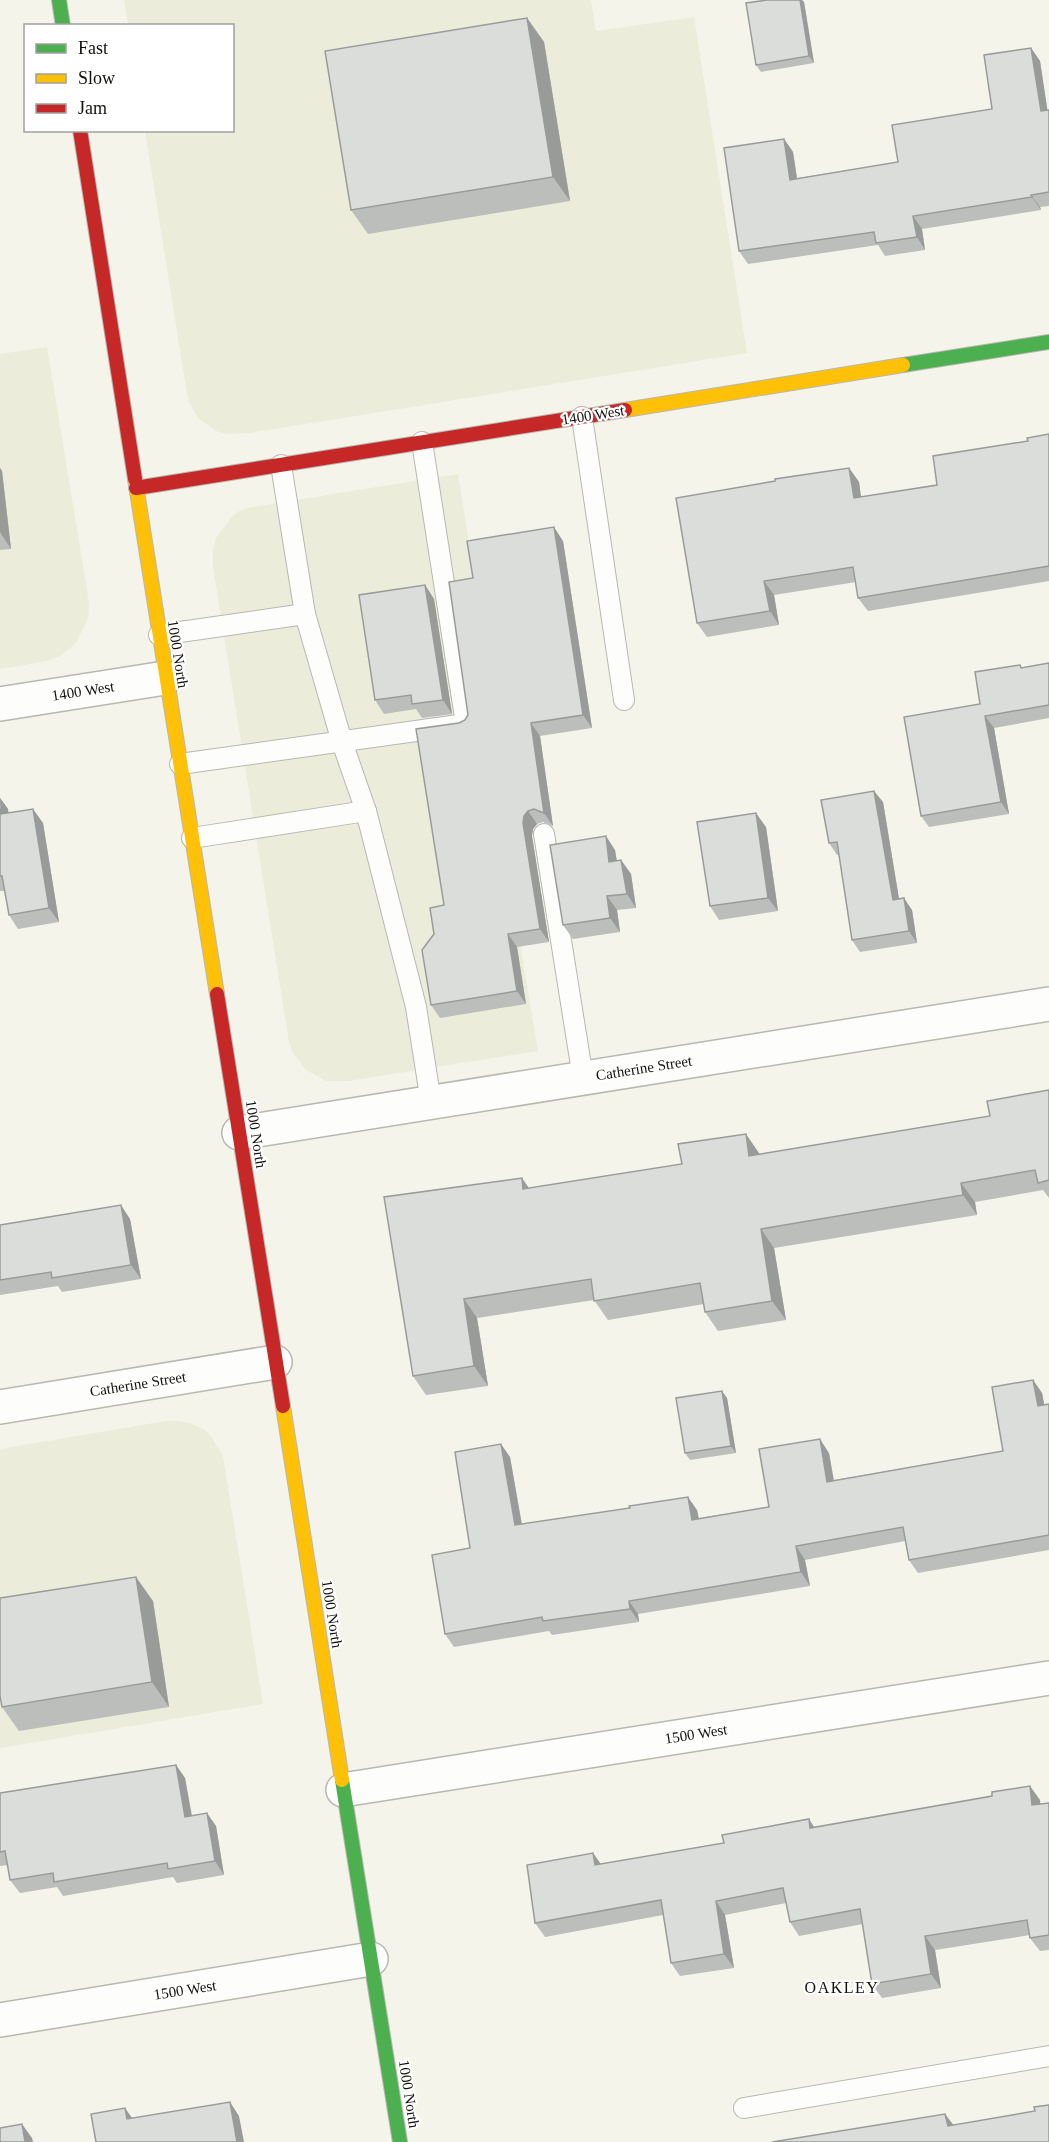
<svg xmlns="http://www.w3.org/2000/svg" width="1049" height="2142" font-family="Georgia,serif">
<rect width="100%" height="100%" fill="#f4f4ea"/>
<g fill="#ebecda">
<polygon points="124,0 591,0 596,31 694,17 747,353 250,433 227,434 216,431 198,418 189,402 187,394 145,131 232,130 232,26 128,25"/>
<polygon points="47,347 89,602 88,619 76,643 62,655 47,661 0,669 0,354"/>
<polygon points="458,474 502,748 488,750 538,1051 348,1081 326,1081 306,1070 293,1053 289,1042 213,567 213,550 216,538 230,519 237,512 247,508"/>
<polygon points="166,1421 178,1421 190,1423 203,1429 211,1436 223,1456 263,1704 0,1748 0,1449"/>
</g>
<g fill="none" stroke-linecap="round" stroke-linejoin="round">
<g stroke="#b8b8b1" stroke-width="22">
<g id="lane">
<polyline points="582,417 624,700"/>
<polyline points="281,465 305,614"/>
<polyline points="159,635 305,614 342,742 366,811"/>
<polyline points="180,764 466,724 422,442"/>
<polyline points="544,834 583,1078"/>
<polyline points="192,838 366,811 416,1007 431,1102"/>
<polyline points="744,2108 1049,2056"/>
</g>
</g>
<g stroke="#b8b8b1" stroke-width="36">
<g id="street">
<polyline points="0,704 165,678"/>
<polyline points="239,1133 1049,1004"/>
<polyline points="0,1407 275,1362"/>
<polyline points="343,1790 1049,1678"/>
<polyline points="0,2020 371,1959"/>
</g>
</g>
<g stroke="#b8b8b1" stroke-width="16">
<g id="fast">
<polyline points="59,0 63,26"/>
<polyline points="903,365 1049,342"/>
<polyline points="342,1780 400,2142"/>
</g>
</g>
<g stroke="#b8b8b1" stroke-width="16">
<g id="slow">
<polyline points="625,410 903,365"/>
<polyline points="135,479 217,994"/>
<polyline points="283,1406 342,1780"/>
</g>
</g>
<g stroke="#b8b8b1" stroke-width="16">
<g id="jam">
<polyline points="80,130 135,479"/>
<polyline points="136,488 625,410"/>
<polyline points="217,994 283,1406"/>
</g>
</g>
<use href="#lane" stroke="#fdfdfc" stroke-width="20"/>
<use href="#street" stroke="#fdfdfc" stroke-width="33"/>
<use href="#fast" stroke="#4caf50" stroke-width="14"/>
<use href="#slow" stroke="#ffc107" stroke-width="14"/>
<use href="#jam" stroke="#c62828" stroke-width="14"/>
</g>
<g fill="#bcbebc">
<polygon points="767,0 802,0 804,2 814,63 761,72 756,65"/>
<polygon points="527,18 544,42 570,201 368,234 351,210"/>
<polygon points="1031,48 1040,61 1047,110 1049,110 1049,206 1040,207 1041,210 922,229 925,250 885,256 878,245 748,264 739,251 784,139 793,152 797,178 898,162 992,109"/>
<polygon points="1049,434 1049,581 868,611 858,598 856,582 774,595 779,625 707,637 697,623 775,481 849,468 859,482 861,497 937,485 1028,441"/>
<polygon points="0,468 2,471 11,549 0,550"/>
<polygon points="563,541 592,728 540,736 553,826 543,822 537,824 533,829 532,836 549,942 517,947 526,1004 440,1018 431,1005 434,934 444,905 459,723 465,720 468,715 473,578"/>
<polygon points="425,585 434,599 452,714 422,718 416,709 384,714 375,700"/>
<polygon points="1049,663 1049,718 994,728 1009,814 929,827 921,816 980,704 1020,665 1022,668"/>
<polygon points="0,798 8,809 8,813 43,823 59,922 18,929 9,915 5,891 0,891"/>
<polygon points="883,802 899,899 912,910 917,943 860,952 852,940 839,855 837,855 829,843"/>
<polygon points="766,827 778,911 719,920 710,906"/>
<polygon points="615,850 617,861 621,860 631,874 636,908 617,910 620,932 573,939 563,925"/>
<polygon points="1049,1090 1049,1198 1043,1190 975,1202 977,1215 774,1248 786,1320 718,1331 705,1312 704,1304 608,1320 594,1300 477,1318 488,1386 426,1395 413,1376 529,1188 759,1153 760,1154 990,1116"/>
<polygon points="130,1219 141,1279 62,1292 58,1286 0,1295 0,1225"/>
<polygon points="1033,1380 1042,1393 1044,1405 1049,1404 1049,1550 918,1573 909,1560 905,1541 805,1560 810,1586 638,1614 639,1622 552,1635 549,1631 454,1647 445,1634 470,1548 510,1457 522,1524 697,1510 699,1518 769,1507 829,1453 834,1480 1003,1451"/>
<polygon points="727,1398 736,1453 690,1460 685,1453"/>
<polygon points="153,1601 169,1707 19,1731 2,1707"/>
<polygon points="176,1765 185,1778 192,1815 216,1826 224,1875 177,1883 173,1877 63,1896 57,1887 20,1893 10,1880 8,1865 0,1866 0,1793"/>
<polygon points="1040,1800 1040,1804 1049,1803 1049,1950 1040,1951 1030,1938 1030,1935 935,1950 941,1988 882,1998 872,1984 863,1924 799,1936 790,1922 786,1903 725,1915 734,1968 680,1976 671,1963 663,1915 545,1937 535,1923 593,1853 600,1864 814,1827"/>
</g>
<g fill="#999b99">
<polygon points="800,0 802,0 804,2 814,63 809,56"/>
<polygon points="527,18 544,42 570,201 553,177"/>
<polygon points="1031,48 1040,61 1049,120 1041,111"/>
<polygon points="784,139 793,152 799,192 790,180"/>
<polygon points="1031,195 1040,207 1041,210 1032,197"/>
<polygon points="913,216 922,229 925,250 917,237"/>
<polygon points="0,468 2,471 11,549 0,532"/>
<polygon points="849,468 859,482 863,512 854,498"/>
<polygon points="554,527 563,541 592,728 583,715"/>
<polygon points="764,581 774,595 779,625 770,611"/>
<polygon points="425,585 434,599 452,714 443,700"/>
<polygon points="985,716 994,728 1009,814 1001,802"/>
<polygon points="531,723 540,736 553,826 544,813"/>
<polygon points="874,791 883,802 901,911 893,900"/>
<polygon points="0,798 8,809 11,828 1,814"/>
<polygon points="33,809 43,823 59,922 49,908"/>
<polygon points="528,811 537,824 533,829 532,836 549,942 540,929 523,823 524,816"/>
<polygon points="756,813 766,827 778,911 768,898"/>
<polygon points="606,836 615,850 619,876 609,862"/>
<polygon points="621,860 631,874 636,908 627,894"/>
<polygon points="607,896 617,910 620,932 610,918"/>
<polygon points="904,898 912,910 917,943 909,931"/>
<polygon points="508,934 517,947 526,1004 517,991"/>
<polygon points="746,1134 759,1153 763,1175 749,1156"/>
<polygon points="522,1178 535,1197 523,1189"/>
<polygon points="961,1183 975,1202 977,1215 963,1195"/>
<polygon points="121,1205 130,1219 141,1279 131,1265"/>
<polygon points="761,1229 774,1248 786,1320 772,1301"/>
<polygon points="464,1299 477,1318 488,1386 474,1366"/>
<polygon points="1033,1380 1042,1393 1047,1419 1038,1406"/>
<polygon points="722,1391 727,1398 736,1453 731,1446"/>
<polygon points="820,1439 829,1453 836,1495 827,1482"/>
<polygon points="501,1444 510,1457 524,1538 515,1525"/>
<polygon points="688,1497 697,1510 701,1533 692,1520"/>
<polygon points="796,1546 805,1560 810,1586 801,1572"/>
<polygon points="136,1577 153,1601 169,1707 152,1682"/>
<polygon points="629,1601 638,1614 639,1622 630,1609"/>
<polygon points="176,1765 185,1778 194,1830 185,1817"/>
<polygon points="1030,1786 1040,1800 1042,1819 1032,1805"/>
<polygon points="207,1813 216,1826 224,1875 215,1861"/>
<polygon points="809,1819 818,1833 810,1828"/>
<polygon points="593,1853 603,1867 595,1865"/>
<polygon points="716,1901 725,1915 734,1968 724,1954"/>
<polygon points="925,1936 935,1950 941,1988 931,1974"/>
<polygon points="230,2102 239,2116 244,2142 237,2142"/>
<polygon points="125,2108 135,2122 127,2119"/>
<polygon points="945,2114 955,2127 948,2126"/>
<polygon points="22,2124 32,2138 33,2142 25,2142"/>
</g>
<g fill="#dbdddb" stroke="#999b99" stroke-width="1.5">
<polygon points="767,0 800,0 809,56 756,65 746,3"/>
<polygon points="527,18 553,177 351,210 325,51"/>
<polygon points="1031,48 1041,111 1049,110 1049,192 1031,195 1032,197 913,216 917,237 876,243 874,232 739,251 724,148 784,139 790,180 898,162 892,125 992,109 984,55"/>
<polygon points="1049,434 1049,566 858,598 853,567 764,581 770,611 697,623 676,498 775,481 775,479 849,468 854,498 937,485 933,456 1028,441 1027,438"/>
<polygon points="554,527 583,715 531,723 544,813 534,809 528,811 524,816 523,823 540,929 508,934 517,991 431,1005 422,950 434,934 430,908 444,905 416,729 459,723 465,720 468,715 449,582 473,578 467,541"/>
<polygon points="425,585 443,700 412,704 411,695 375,700 359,595"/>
<polygon points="1049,663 1049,705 985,716 1001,802 921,816 904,717 980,704 975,672 1020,665 1021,668"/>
<polygon points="874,791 893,900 904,898 909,931 852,940 837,842 829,843 821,800"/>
<polygon points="0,808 1,814 33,809 49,908 9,915 2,876 0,876"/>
<polygon points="756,813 768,898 710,906 697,822"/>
<polygon points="606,836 609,862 621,860 627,894 607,896 610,918 563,925 550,845"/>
<polygon points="1049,1090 1049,1180 1038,1183 1035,1170 961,1183 963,1195 761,1229 772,1301 705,1312 700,1283 594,1301 591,1279 464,1299 474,1366 413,1376 384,1197 522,1178 523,1189 682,1164 678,1144 746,1134 749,1156 990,1116 987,1101"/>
<polygon points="121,1205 131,1265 52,1278 51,1272 0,1280 0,1225"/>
<polygon points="1033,1380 1038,1406 1049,1404 1049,1535 909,1560 903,1527 796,1546 801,1572 629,1601 630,1609 543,1621 542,1617 445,1634 432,1555 470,1548 455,1452 501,1444 515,1525 630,1508 629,1506 688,1497 692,1520 769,1507 759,1449 820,1439 827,1482 1003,1451 992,1387"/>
<polygon points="722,1391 731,1446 685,1453 676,1398"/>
<polygon points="136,1577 152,1682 2,1707 0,1696 0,1598"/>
<polygon points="176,1765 185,1817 207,1813 215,1861 168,1869 167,1863 54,1882 53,1873 10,1880 5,1851 0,1852 0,1793"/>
<polygon points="1030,1786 1032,1805 1049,1803 1049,1935 1030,1938 1027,1920 925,1936 931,1974 872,1984 860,1909 790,1922 783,1888 716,1901 724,1954 671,1963 661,1900 535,1923 527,1865 593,1853 595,1865 724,1843 722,1835 809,1819 810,1828 992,1796 992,1792"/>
<polygon points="230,2102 237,2142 96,2142 91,2114 125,2108 127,2119"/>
<polygon points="1049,2105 1049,2142 772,2142 945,2114 948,2126 1035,2111 1034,2107"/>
<polygon points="22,2124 25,2142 0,2142 0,2128"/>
</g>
<g text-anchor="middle" stroke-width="4.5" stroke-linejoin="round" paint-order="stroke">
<g font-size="15" fill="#12120c" stroke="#fff">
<text transform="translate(593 415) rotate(-9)" y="5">1400 West</text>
<text transform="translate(178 654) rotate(81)" y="5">1000 North</text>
<text transform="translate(83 691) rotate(-9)" y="5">1400 West</text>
<text transform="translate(644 1068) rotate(-9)" y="5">Catherine Street</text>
<text transform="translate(256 1134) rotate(81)" y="5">1000 North</text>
<text transform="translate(138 1384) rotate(-9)" y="5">Catherine Street</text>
<text transform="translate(332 1614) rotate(81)" y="5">1000 North</text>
<text transform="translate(696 1734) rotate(-9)" y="5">1500 West</text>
<text transform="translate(185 1990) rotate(-9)" y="5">1500 West</text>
<text transform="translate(409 2094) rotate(81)" y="5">1000 North</text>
</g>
<g font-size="16" letter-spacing="1.5" fill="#12120c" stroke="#fff">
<text x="842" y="1993">OAKLEY</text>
</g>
</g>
<rect x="24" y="24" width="210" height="108" fill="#ffffff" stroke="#a0a09e" stroke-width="1.5"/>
<rect x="36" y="44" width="30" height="9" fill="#4caf50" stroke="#a0a09e" stroke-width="1.5"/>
<text x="78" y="54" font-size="18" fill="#12120c">Fast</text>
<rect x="36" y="74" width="30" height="9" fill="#ffc107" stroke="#a0a09e" stroke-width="1.5"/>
<text x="78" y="84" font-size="18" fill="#12120c">Slow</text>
<rect x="36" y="104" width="30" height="9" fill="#c62828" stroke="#a0a09e" stroke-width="1.5"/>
<text x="78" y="114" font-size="18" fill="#12120c">Jam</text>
</svg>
